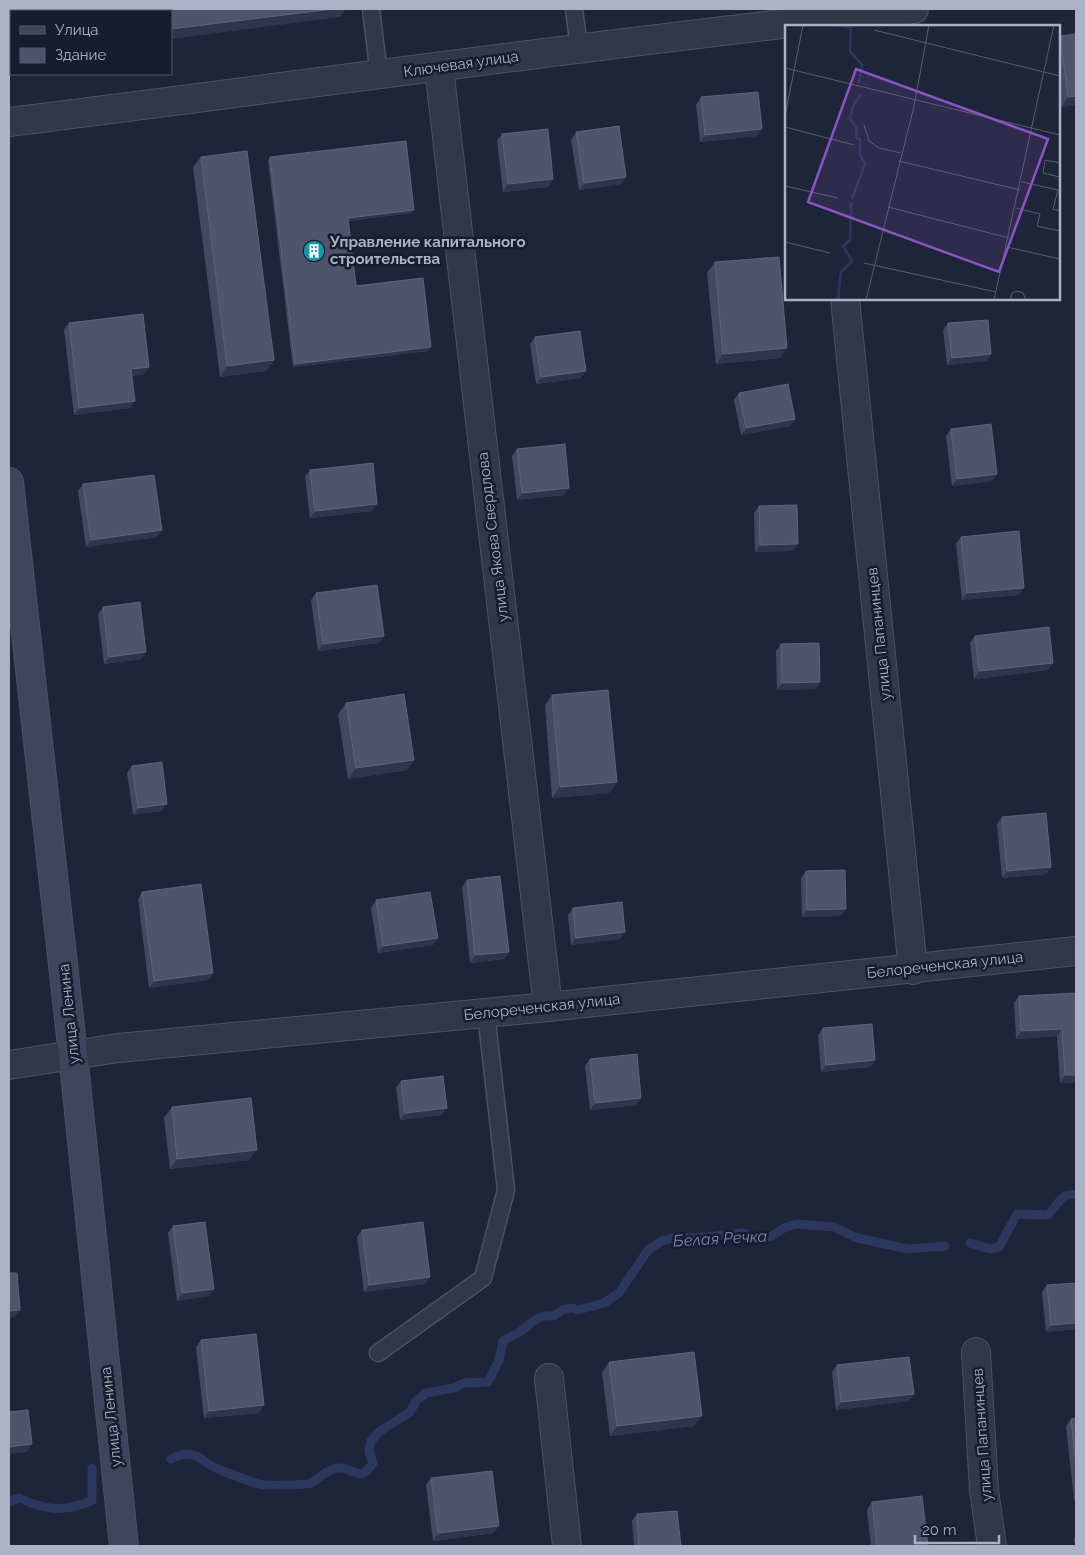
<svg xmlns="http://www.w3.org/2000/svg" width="1085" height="1555" font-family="Raleway,sans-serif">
<rect width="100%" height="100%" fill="#1e2439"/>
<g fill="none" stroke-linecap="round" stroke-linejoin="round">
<g stroke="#2c375e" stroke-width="9">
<path d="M970,1243L990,1249L999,1247L1017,1214L1048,1215C1058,1205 1061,1192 1076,1195"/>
<path d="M171,1459C176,1457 181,1454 186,1454C198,1453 206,1464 216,1468C230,1474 245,1480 259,1484C264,1486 307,1485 311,1483C320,1478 326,1470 337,1468C355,1466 359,1485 373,1463L369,1451L371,1441L380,1431L410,1412L416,1401L426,1393L454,1388L464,1383L488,1382L499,1360L503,1341C509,1337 516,1335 521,1331C534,1322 537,1314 554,1316L562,1310L571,1308L578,1310L604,1303L619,1293L648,1250L662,1241L675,1237L697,1238L744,1233L757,1239L772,1236L784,1228L796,1224L834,1227L857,1238L908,1249L945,1246"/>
<path d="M9,1502L19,1498C48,1511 62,1512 92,1501V1468"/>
</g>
<g stroke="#4c5164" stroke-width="19">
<g id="service">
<polyline points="371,9 379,75"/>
<polyline points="574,9 579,48"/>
<polyline points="378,1353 483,1278 506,1190 486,1013"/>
</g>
</g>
<g stroke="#4c5164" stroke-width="30">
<g id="minor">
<polyline points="439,68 548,1007"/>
<path d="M9,122C311,84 612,42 914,9"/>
<polyline points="845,299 913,970"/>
<polyline points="9,1065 118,1048 548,1007 1076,951"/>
<polyline points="976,1352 984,1490 992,1546"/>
<polyline points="549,1378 567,1546"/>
</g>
</g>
<g stroke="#4c5164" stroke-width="30">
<polyline id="secondary" points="9,482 73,1054 124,1546"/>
</g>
<use href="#service" stroke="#323749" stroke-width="16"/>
<use href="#minor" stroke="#323749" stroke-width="28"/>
<use href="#secondary" stroke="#3f455d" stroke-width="28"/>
</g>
<g fill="#424961">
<polygon points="154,9 346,9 340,17 154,11"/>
<polygon points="1076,34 1076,105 1061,107 1059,94 1059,37 1060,36"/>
<polygon points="701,97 757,136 700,142 696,105"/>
<polygon points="576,132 626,177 621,184 579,190 571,140"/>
<polygon points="502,134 553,179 548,187 503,192 497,141"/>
<polygon points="201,157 274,360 266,371 220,377 193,167"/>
<polygon points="270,157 412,213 348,221 356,286 431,347 428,351 293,367 268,161"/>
<polygon points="715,262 780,358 716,364 707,273"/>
<polygon points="69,323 144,374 132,376 130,408 74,415 64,330"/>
<polygon points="948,323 991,354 986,361 947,365 943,330"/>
<polygon points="535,337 581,378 536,384 530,344"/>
<polygon points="739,393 795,419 790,426 741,435 734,400"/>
<polygon points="951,429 997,474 992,481 952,486 946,436"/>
<polygon points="517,449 564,495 517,500 512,456"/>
<polygon points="310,470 372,511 310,518 305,477"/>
<polygon points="83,484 162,530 157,537 86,547 78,491"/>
<polygon points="759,506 793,551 755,552 754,513"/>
<polygon points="961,537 1019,595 962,600 956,544"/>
<polygon points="316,593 384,636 379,643 318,651 311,600"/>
<polygon points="103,607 146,652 141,659 104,664 98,614"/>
<polygon points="975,636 1053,663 1048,670 974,679 970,643"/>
<polygon points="781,644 820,682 816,689 777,690 776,651"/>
<polygon points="552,695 617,782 609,793 552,798 545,705"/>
<polygon points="346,703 414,760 407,770 348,779 338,714"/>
<polygon points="132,766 162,811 133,815 127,773"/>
<polygon points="1002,817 1051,867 1046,874 1002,878 997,824"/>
<polygon points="806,871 841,916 802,917 801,878"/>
<polygon points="467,880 504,959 470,963 462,887"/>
<polygon points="142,892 213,973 208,980 149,988 138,899"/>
<polygon points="376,900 438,938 433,945 378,953 371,908"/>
<polygon points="573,908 620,939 571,945 568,915"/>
<polygon points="1076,993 1076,1082 1060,1083 1057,1036 1016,1039 1014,1003 1019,996"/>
<polygon points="823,1028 875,1060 870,1067 821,1072 818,1035"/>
<polygon points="590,1059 641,1098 636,1105 590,1110 585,1066"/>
<polygon points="401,1081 442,1115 400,1120 396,1088"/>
<polygon points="172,1107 249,1160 170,1169 164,1118"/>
<polygon points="173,1226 214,1289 209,1296 177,1301 168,1233"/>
<polygon points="362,1230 430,1277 425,1284 364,1292 357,1237"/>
<polygon points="1047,1285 1076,1329 1046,1332 1042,1292"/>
<polygon points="201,1340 264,1405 259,1413 204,1418 196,1347"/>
<polygon points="609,1362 694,1426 610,1436 602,1373"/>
<polygon points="837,1365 914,1394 909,1401 836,1410 832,1372"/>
<polygon points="1076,1418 1076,1500 1074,1500 1066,1426 1071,1419"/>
<polygon points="431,1478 494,1533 433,1541 426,1485"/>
<polygon points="872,1502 928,1546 871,1546 867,1510"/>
<polygon points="637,1514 681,1546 634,1546 632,1521"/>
<polygon points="1076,1535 1076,1546 1075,1546 1074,1538"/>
</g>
<g fill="#2f354c">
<polygon points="333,9 346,9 340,17 171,39 171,29"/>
<polygon points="1076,96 1076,105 1061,107 1068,97"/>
<polygon points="762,129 757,136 700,142 705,135"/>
<polygon points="626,177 621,184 579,190 584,183"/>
<polygon points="553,179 548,187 503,192 508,184"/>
<polygon points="414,210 412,213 345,221 348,218"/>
<polygon points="431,347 428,351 293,367 295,364"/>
<polygon points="787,348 780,358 716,364 723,354"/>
<polygon points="991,354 986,361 947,365 952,358"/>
<polygon points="274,360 266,371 220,377 227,366"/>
<polygon points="149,367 144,374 126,377 131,369"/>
<polygon points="586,371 581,378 536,384 541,377"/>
<polygon points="135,401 130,408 74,415 79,408"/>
<polygon points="795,419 790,426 741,435 746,428"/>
<polygon points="997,474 992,481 952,486 957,479"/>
<polygon points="569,488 564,495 517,500 522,493"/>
<polygon points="377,504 372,511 310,518 315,511"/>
<polygon points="162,530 157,537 86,547 91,540"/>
<polygon points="798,544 793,551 755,552 760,545"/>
<polygon points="1024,588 1019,595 962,600 967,593"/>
<polygon points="384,636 379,643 318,651 323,644"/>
<polygon points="146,652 141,659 104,664 109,657"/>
<polygon points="1053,663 1048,670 974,679 979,671"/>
<polygon points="820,682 816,689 777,690 782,683"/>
<polygon points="414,760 407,770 348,779 356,768"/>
<polygon points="617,782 609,793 552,798 560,787"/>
<polygon points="167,804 162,811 133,815 138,808"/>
<polygon points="1051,867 1046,874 1002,878 1007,871"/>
<polygon points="846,909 841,916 802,917 807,910"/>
<polygon points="625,932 620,939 571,945 576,938"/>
<polygon points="438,938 433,945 378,953 383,946"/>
<polygon points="509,952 504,959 470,963 475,955"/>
<polygon points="213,973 208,980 149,988 154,981"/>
<polygon points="1062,1029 1057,1036 1016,1039 1021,1031"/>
<polygon points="875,1060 870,1067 821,1072 826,1065"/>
<polygon points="1065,1075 1076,1075 1076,1082 1060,1083"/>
<polygon points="641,1098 636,1105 590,1110 595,1103"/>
<polygon points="447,1108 442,1115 400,1120 405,1113"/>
<polygon points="257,1150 249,1160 170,1169 177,1159"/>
<polygon points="430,1277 425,1284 364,1292 369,1285"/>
<polygon points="214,1289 209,1296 177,1301 182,1293"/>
<polygon points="20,1310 15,1317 9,1318 9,1311"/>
<polygon points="1076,1323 1076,1329 1046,1332 1051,1325"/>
<polygon points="914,1394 909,1401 836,1410 841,1402"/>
<polygon points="264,1405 259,1413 204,1418 209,1411"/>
<polygon points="702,1416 694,1426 610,1436 617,1426"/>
<polygon points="32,1444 27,1452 9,1454 9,1447"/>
<polygon points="499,1526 494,1533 433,1541 438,1533"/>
</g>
<g fill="#4d546c" stroke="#5c637a">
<polygon points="163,9 333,9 171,29 171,11 163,11"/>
<polygon points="1076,34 1076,96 1068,97 1060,36"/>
<polygon points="758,92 762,129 705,135 701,97"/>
<polygon points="619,126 626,177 584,183 576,132"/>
<polygon points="548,129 553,179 508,184 502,134"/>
<polygon points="406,141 414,210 348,218 356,286 423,278 431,347 295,364 270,157"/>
<polygon points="247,151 274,360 227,366 201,157"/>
<polygon points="779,257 787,348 723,354 715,262"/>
<polygon points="143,314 149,367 131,369 135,401 79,408 69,323"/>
<polygon points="988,320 991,354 952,358 948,323"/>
<polygon points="580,331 586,371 541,377 535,337"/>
<polygon points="788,384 795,419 746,428 739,393"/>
<polygon points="991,424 997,474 957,479 951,429"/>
<polygon points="565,444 569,488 522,493 517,449"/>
<polygon points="373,463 377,504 315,511 310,470"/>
<polygon points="154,475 162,530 91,540 83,484"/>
<polygon points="797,505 798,544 760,545 759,506"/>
<polygon points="1019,531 1024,588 967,593 961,537"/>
<polygon points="377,585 384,636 323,644 316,593"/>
<polygon points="140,602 146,652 109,657 103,607"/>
<polygon points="1049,627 1053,663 979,671 975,636"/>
<polygon points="819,643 820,682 782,683 781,644"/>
<polygon points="608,690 617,782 560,787 552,695"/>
<polygon points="404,694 414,760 356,768 346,703"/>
<polygon points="162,762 167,804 138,808 132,766"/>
<polygon points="1046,813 1051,867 1007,871 1002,817"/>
<polygon points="845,870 846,909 807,910 806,871"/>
<polygon points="500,876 509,952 475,955 467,880"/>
<polygon points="201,884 213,973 154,981 142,892"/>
<polygon points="430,892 438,938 383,946 376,900"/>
<polygon points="622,902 625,932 576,938 573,908"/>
<polygon points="1076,993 1076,1075 1065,1075 1062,1029 1021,1031 1019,996"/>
<polygon points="872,1024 875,1060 826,1065 823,1028"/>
<polygon points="637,1054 641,1098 595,1103 590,1059"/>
<polygon points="443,1076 447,1108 405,1113 401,1081"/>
<polygon points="251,1098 257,1150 177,1159 172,1107"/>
<polygon points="205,1222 214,1289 182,1293 173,1226"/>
<polygon points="423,1222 430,1277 369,1285 362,1230"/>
<polygon points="9,1273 17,1273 20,1310 9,1311"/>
<polygon points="1076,1283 1076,1323 1051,1325 1047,1285"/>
<polygon points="256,1334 264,1405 209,1411 201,1340"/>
<polygon points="694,1352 702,1416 617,1426 609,1362"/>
<polygon points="909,1357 914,1394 841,1402 837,1365"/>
<polygon points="28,1410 32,1444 9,1447 9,1412"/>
<polygon points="1076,1418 1076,1465 1071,1419"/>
<polygon points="492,1471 499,1526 438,1533 431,1478"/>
<polygon points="922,1496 928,1546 877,1546 872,1502"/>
<polygon points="677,1511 681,1546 639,1546 637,1514"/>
</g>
<defs>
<g id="building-disc" transform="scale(1.125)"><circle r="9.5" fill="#0f9aa8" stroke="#181c2e"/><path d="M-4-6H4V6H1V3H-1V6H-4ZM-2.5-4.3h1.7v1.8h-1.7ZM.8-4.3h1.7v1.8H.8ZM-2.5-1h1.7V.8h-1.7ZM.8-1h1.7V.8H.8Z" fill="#fff"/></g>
</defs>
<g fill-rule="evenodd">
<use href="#building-disc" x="314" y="251"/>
</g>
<g text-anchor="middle" stroke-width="5" stroke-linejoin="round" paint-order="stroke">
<g font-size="15" fill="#acb1c6" stroke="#181c2e">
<text transform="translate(461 64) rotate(-8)" y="5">Ключевая улица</text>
<text transform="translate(493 537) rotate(-97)" y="5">улица Якова Свердлова</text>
<text transform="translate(879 634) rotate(-96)" y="5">улица Папанинцев</text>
<text transform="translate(945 965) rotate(-6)" y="5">Белореченская улица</text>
<text transform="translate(542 1007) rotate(-6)" y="5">Белореченская улица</text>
<text transform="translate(69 1014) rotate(-96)" y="5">улица Ленина</text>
<text transform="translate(111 1417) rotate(-96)" y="5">улица Ленина</text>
<text transform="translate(982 1435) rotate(-94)" y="5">улица Папанинцев</text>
</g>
<g font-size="15" font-weight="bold" fill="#acb1c6" stroke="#181c2e" text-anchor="start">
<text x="330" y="247">Управление капитального<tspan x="330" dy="17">строительства</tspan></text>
</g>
<g font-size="16" font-style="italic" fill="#7987b6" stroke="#181c2e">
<text transform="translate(720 1238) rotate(-3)" y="6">Белая Речка</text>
</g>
</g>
<g transform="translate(785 25)">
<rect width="275" height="275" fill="#1e2439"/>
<path fill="none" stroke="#2c375e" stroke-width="2.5" d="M54,0L66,3L65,26L77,40L74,58M67,174L80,139L75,130V115L71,112L72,104L65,93L68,81L76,69M53,275L56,247L67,236L58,221L65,215L66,177"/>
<path fill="none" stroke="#575c71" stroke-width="1" d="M89,5L275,51M0,43L275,110M0,91L18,0M79,100L84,116L94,123L116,128M0,102L69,120M114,136L235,165M275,138L260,135L258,148L275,152M237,157L273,165L268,184L275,186M0,161L53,173M103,182L224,213M231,183L255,189L252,201L275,206M0,217L45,228M222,222L275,234M79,238L211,267M81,275L129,81L144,0M209,275L269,0M225,275L227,268L232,266L238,268L241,275"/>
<path fill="#8a54c1" fill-opacity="0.15" stroke="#8a54c1" stroke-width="2.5" d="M71,44L263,114L214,247L23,177Z"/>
<rect width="275" height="275" fill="none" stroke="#acb1c6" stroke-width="2.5"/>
</g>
<rect width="1085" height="1555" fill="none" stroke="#acb1c6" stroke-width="20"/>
<rect x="10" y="10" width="162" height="65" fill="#181c2e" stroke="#53586b"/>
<rect x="20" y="26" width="25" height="8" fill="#3f455d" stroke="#53586b"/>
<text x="55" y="35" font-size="15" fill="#acb1c6">Улица</text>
<rect x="20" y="48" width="25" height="15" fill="#4d546c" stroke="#53586b"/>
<text x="55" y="60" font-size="15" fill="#acb1c6">Здание</text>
<path d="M915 1535v8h84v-8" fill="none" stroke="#acb1c6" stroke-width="2.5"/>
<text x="922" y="1535" font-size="15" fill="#acb1c6" stroke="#181c2e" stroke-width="4" paint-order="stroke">20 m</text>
</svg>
